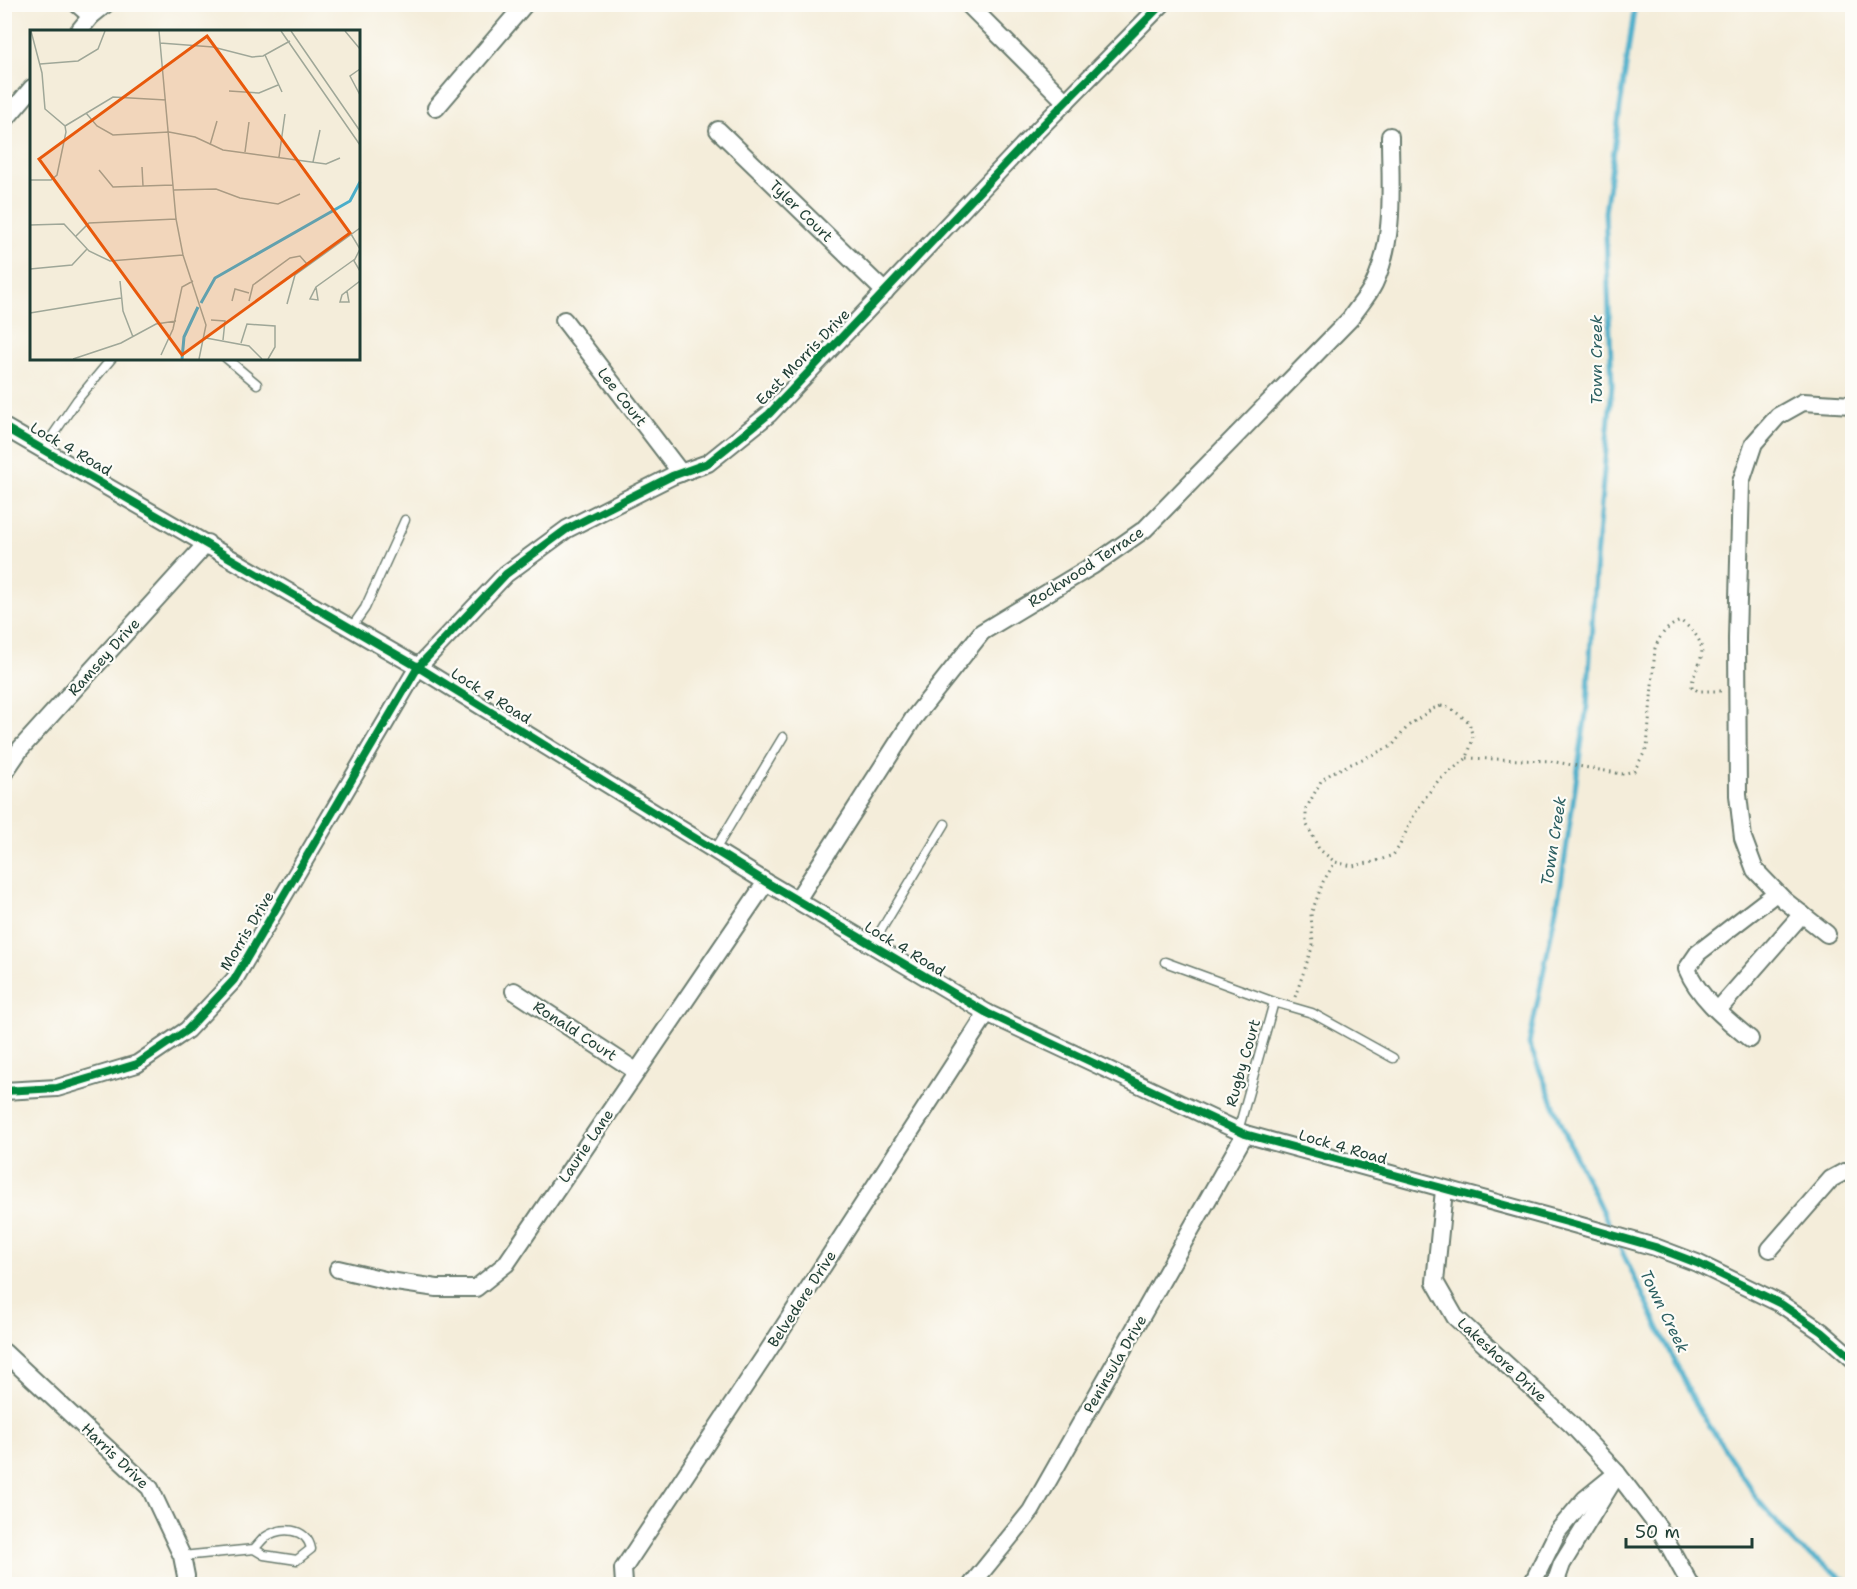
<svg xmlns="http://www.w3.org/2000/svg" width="1857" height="1589" font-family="'Shantell Sans',sans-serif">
<rect width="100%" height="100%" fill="#fdfcf7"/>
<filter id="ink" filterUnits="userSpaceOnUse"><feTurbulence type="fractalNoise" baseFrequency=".0167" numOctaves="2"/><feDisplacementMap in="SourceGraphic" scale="12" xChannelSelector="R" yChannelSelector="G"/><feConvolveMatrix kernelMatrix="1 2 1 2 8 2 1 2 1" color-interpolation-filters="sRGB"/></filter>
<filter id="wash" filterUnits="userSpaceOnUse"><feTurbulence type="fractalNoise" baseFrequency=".008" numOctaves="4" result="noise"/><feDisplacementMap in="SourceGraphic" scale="24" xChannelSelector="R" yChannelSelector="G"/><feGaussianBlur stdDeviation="1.35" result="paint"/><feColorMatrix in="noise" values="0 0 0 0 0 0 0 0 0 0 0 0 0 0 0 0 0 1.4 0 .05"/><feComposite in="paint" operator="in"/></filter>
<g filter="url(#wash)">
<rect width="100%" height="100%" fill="#f4edda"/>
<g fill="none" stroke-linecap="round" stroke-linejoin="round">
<g stroke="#4aaeca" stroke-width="5">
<polyline points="1612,1231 1571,1147 1529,1044 1561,884 1587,706 1596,558 1612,385 1605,212 1635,4"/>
<polyline points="1616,1239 1696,1405 1756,1497 1796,1546 1852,1584"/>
</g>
</g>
</g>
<g filter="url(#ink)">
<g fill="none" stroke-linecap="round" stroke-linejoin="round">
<g stroke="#6a7b6e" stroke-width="11">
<g id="lane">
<polyline points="226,358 257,384"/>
<polyline points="44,448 77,400 112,358"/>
<polyline points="351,628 365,608 405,520"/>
<polyline points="715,850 783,737"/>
<polyline points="872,945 945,824"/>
<polyline points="1165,962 1274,1002 1312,1013 1393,1058"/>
<polyline points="1238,1131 1274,1002"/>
<path d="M182,1556L254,1549L264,1555L297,1560L311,1549C307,1527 280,1526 264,1538C261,1541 258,1545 254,1549"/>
</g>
</g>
<g stroke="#6a7b6e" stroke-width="20">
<g id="street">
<polyline points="77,4 91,16"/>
<polyline points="968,4 1066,102"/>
<polyline points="78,32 91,16 106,4"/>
<polyline points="436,108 525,4"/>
<polyline points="4,121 32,88"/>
<polyline points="718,130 885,292"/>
<polyline points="564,320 681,473"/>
<polyline points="4,427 418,667 766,882 987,1013 1245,1134 1574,1224 1655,1247 1697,1263 1781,1304 1822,1332 1852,1358"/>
<polyline points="4,773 21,748 207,543"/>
<path d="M797,900L913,719L982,632L1092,566L1145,529L1350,319C1358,307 1368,296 1374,284C1396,237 1390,185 1390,136"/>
<polyline points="1827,934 1784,900 1755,870 1743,838 1738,795 1737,639 1741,482 1754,443 1778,416 1803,402 1852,405"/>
<polyline points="514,991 636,1071"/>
<polyline points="1718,1010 1802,914"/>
<path d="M1750,1039C1726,1019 1699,998 1687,969L1698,953L1776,893"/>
<polyline points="4,1091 57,1088 137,1064 187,1030 234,980 418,667 506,574 567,529 672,476 708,463 769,414 1029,139 1162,4"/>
<polyline points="1444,1190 1435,1282 1455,1317 1573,1426 1617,1473 1659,1528 1690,1584"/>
<polyline points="1770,1249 1831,1179 1844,1172 1852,1174"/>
<polyline points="338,1269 389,1281 437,1288 476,1288 506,1264 766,882"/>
<polyline points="4,1352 150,1488 182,1556 186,1576 185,1584"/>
<polyline points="624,1584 623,1569 766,1354 987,1013"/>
<polyline points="972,1584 1031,1511 1245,1134"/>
<polyline points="1532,1584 1558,1531 1585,1499 1617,1473"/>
<polyline points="1555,1584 1562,1564 1613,1481"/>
</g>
</g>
<g stroke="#6a7b6e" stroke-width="3" stroke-dasharray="1.5 4.5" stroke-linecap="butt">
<polygon points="1441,706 1449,707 1469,722 1473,738 1467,758 1438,781 1427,795 1414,815 1399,847 1393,855 1374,862 1352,866 1335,862 1319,849 1306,823 1306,809 1321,781 1333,772 1392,746 1408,726 1432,709"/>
<path d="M1467,758L1550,761L1622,774L1634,771L1647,748L1655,648C1660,635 1667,626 1681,621C1693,630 1705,642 1701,658C1698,669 1692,676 1692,687L1698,691H1721"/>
<polyline points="1295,997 1313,945 1311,914 1323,882 1335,862"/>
</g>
<use href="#lane" stroke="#fff" stroke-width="8"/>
<use href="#street" stroke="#fff" stroke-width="16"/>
<g stroke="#fdfcf7" stroke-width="11">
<g id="cycleway">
<polyline points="4,427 418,667 766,882 987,1013 1245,1134 1574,1224 1655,1247 1697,1263 1781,1304 1822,1332 1852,1358"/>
<polyline points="4,1091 57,1088 137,1064 187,1030 234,980 418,667 506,574 567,529 672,476 708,463 769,414 1029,139 1162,4"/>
</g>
</g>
<use href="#cycleway" stroke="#00873e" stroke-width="8"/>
</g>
</g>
<g text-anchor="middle" stroke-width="4.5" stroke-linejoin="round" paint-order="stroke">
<g font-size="15" fill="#1f3d34" stroke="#fdfcf7">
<text transform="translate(801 211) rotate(44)" y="5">Tyler Court</text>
<text transform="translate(803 357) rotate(-46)" y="5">East Morris Drive</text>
<text transform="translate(622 397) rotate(52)" y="5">Lee Court</text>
<text transform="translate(71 449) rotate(30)" y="5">Lock 4 Road</text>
<text transform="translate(1086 567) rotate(-33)" y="5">Rockwood Terrace</text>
<text transform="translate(104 657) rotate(-48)" y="5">Ramsey Drive</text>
<text transform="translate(491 696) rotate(32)" y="5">Lock 4 Road</text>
<text transform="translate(247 931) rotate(-59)" y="5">Morris Drive</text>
<text transform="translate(905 949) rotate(31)" y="5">Lock 4 Road</text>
<text transform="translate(575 1031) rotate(33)" y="5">Ronald Court</text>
<text transform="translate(1243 1063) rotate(-74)" y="5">Rugby Court</text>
<text transform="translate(586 1146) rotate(-56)" y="5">Laurie Lane</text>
<text transform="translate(1343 1147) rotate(16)" y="5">Lock 4 Road</text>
<text transform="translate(802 1299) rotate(-57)" y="5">Belvedere Drive</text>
<text transform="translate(1502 1360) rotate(43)" y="5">Lakeshore Drive</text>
<text transform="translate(1115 1364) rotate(-60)" y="5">Peninsula Drive</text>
<text transform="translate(115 1456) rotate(44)" y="5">Harris Drive</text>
</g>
<g font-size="16" font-style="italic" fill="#2c5f61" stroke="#fdfcf7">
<text transform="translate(1596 360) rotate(-90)" y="6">Town Creek</text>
<text transform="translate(1553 841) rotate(-81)" y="6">Town Creek</text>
<text transform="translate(1665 1311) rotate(64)" y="6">Town Creek</text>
</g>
</g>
<g transform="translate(30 30)">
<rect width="330" height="330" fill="#f4edda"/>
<path fill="none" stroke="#4aaeca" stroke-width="3" d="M171,273L185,248L320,171L330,152M152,329L154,307L168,277"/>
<path fill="none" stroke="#9fa798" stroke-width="1.5" d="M129,1L146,189L153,225L176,295L169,329M251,1L330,115M261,1L330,101M315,1L330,19M130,13L183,17L222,27L233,26L260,11M235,25L252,62M10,34L48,31L68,19L75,1M330,39L320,46L330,65M199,61L229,63L248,55M56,83L67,96L83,105L139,102L165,107L193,120L296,134L310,128M35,96L83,67L136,70M180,115L187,91M215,122L219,92M249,127L255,84M283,132L290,100M112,137L113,156M69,140L83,157L143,155M0,150H21L27,145L36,102L35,96L15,79L12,43L1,1M144,160L186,159L210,168L248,174L270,164M0,195L34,194L59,221L80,231L153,225M321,204L330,219L324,231L330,241M46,206L59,193L146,189M0,239L42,235L57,219M90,251L93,281L103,307M286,257L288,270L280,269L286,257L325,229M317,261L319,272H310L312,265L317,261L330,251M202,271L205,259L219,263M219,271L223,255L260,228L270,226L277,234M257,274L265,245L330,198M0,283L91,268M181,290L195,291L193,310M176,308L219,316L232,329M211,313L217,294L245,296V317L238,329M131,325L143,299L152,257L163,251M43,329L91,313L126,294L146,291"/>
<path fill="#e8590c" fill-opacity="0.15" stroke="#e8590c" stroke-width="3" d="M177,6L320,203L152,325L9,129Z"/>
<rect width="330" height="330" fill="none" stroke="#1f3d34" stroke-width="3"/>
</g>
<rect width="1857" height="1589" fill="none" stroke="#fdfcf7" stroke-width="24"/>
<path d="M1626 1538v9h126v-9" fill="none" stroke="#1f3d34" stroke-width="3"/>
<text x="1635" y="1538" font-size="18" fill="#1f3d34" stroke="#fdfcf7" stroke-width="4.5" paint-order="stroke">50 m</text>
</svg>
